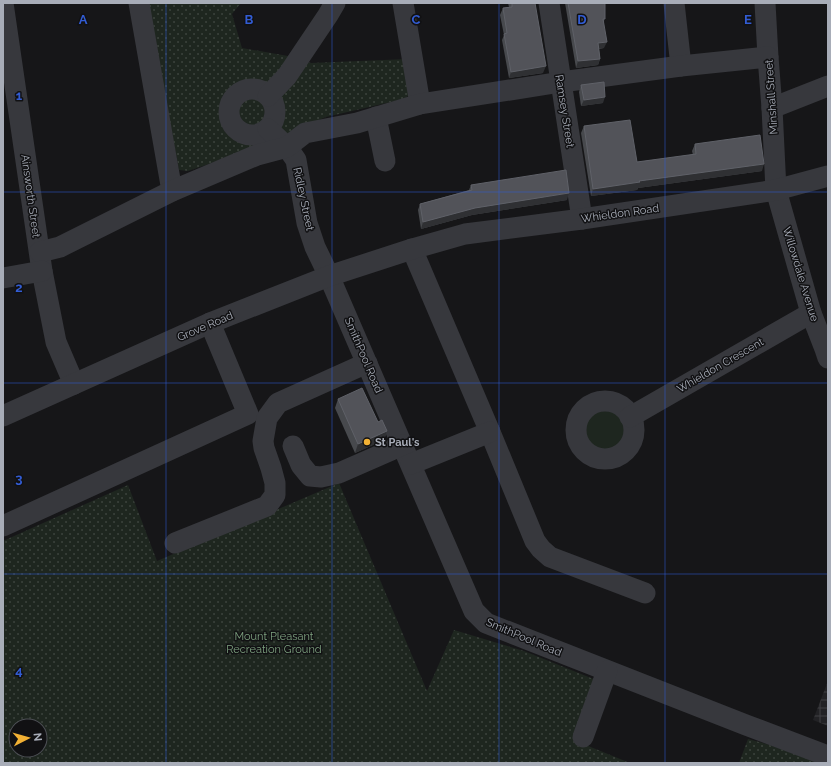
<svg xmlns="http://www.w3.org/2000/svg" width="831" height="766" font-family="Raleway,sans-serif">
<defs>
<pattern id="industrial-grid" width="8" height="8" patternUnits="userSpaceOnUse"><rect width="8" height="8" fill="#222225"/><path d="M0 4h8M4 0v8" fill="none" stroke="#3f3f43"/></pattern>
<pattern id="park-dots" width="8" height="8" patternUnits="userSpaceOnUse"><rect width="8" height="8" fill="#1e261f"/><path d="M2 2h.1M6 6h.1" fill="none" stroke="#3c433d" stroke-width="1.8" stroke-linecap="round"/></pattern>
</defs>
<rect width="100%" height="100%" fill="#161618"/>
<polygon fill="url(#industrial-grid)" points="828,681 828,726 813,720"/>
<circle fill="#1e261f" cx="605" cy="430" r="20"/>
<g fill="url(#park-dots)" fill-rule="evenodd">
<polygon points="147,3 241,3 232,14 242,48 288,56 311,63 408,59 412,93 404,99 326,117 242,153 188,171 179,170"/>
<path d="M339,483L427,691L454,630L524,651L596,680L576,741L630,763H3V541L128,485L157,561ZM16,726H40V750H16Z"/>
<polygon points="748,739 770,745 818,763 739,763"/>
</g>
<g fill="none" stroke-linecap="round" stroke-linejoin="round">
<g stroke="#37383d" stroke-width="21">
<polyline points="3,3 42,271 56,342 74,384"/>
<polyline points="139,3 172,191"/>
<polyline points="403,3 420,104"/>
<polyline points="549,3 582,219"/>
<polyline points="674,3 681,66"/>
<polyline points="765,3 768,57 772,108 776,190 811,313 825,349 828,358"/>
<circle cx="252" cy="112" r="23"/>
<polyline points="268,96 287,76 328,15 335,3"/>
<polyline points="772,108 828,86"/>
<polyline points="376,117 385,161"/>
<polyline points="268,129 287,147 296,160 307,223 315,247 329,276 474,611 486,623 746,725 828,756"/>
<polyline points="412,249 490,432 535,541 541,549 550,557 645,593"/>
<polyline points="40,252 60,247 172,191 257,155 287,147 305,133 357,123 420,104 561,82 681,66 768,57"/>
<polyline points="3,278 42,271"/>
<circle cx="605" cy="430" r="29"/>
<polyline points="3,416 210,323 329,276 412,249 465,234 582,219 776,190 828,176"/>
<polyline points="630,417 811,313"/>
<polyline points="293,446 301,465 310,476 321,477 339,473 403,445"/>
<polyline points="411,464 490,432"/>
<polyline points="3,526 248,414 210,323"/>
<polyline points="175,543 267,506 275,495 275,483 271,468 264,448 263,441 267,418 278,403 367,363"/>
<polyline points="583,737 607,671"/>
</g>
</g>
<g fill="#47494d">
<polygon points="508,3 535,3 543,73 509,78 502,40 504,35 500,15 503,8 509,7"/>
<polygon points="565,3 605,3 604,23 604,48 599,49 600,59 598,65 576,68"/>
<polygon points="581,85 603,103 581,106 579,92"/>
<polygon points="584,126 637,162 693,155 692,151 695,144 762,171 638,188 637,190 591,196 581,133"/>
<polygon points="471,185 567,200 472,215 421,229 418,210 420,204 469,190"/>
<polygon points="338,399 378,422 387,431 384,440 355,453 335,408"/>
</g>
<g fill="#2f3033">
<polygon points="607,42 604,48 595,49 598,43"/>
<polygon points="600,59 598,65 576,68 578,61"/>
<polygon points="546,66 543,73 509,78 511,72"/>
<polygon points="605,97 603,103 581,106 584,100"/>
<polygon points="764,164 762,171 638,188 637,190 591,196 593,189 639,181"/>
<polygon points="569,193 567,200 472,215 421,229 423,222 475,208"/>
<polygon points="387,431 384,440 355,453 358,444"/>
</g>
<g fill="#525359" stroke="#5f6168">
<polygon points="512,3 535,3 546,66 511,72 504,34 507,33 503,8 512,7"/>
<polygon points="568,3 605,3 605,19 603,19 607,42 598,43 600,59 578,61"/>
<polygon points="604,82 605,97 584,100 581,85"/>
<polygon points="630,120 637,162 696,154 695,144 760,135 764,164 639,181 640,182 593,189 584,126"/>
<polygon points="566,170 569,193 475,208 423,222 420,204 472,190 471,185"/>
<polygon points="362,388 378,422 382,420 387,431 358,444 338,399"/>
</g>
<path fill="none" stroke="#325cd3" stroke-width="1" stroke-opacity="0.55" d="M166,3V763M332,3V763M499,3V763M665,3V763M3,192H828M3,383H828M3,574H828"/>
<circle fill="#f2b134" stroke="#111113" stroke-width="1.5" cx="367" cy="442" r="4"/>
<g text-anchor="middle" stroke-width="3" stroke-linejoin="round" paint-order="stroke">
<g font-size="11" fill="#a8adb8" stroke="#111113">
<text transform="translate(771 97) rotate(-94)" y="4">Minshall Street</text>
<text transform="translate(565 111) rotate(81)" y="4">Ramsey Street</text>
<text transform="translate(31 196) rotate(82)" y="4">Ainsworth Street</text>
<text transform="translate(304 199) rotate(78)" y="4">Ridley Street</text>
<text transform="translate(620 213) rotate(-8)" y="4">Whieldon Road</text>
<text transform="translate(801 274) rotate(73)" y="4">Willowdale Avenue</text>
<text transform="translate(205 326) rotate(-23)" y="4">Grove Road</text>
<text transform="translate(364 355) rotate(67)" y="4">SmithPool Road</text>
<text transform="translate(720 365) rotate(-30)" y="4">Whieldon Crescent</text>
<text transform="translate(524 637) rotate(23)" y="4">SmithPool Road</text>
</g>
<g font-size="11" font-weight="bold" fill="#a8adb8" stroke="#111113" text-anchor="start">
<text x="375" y="446">St Paul's</text>
</g>
<g font-size="11" fill="#7fa381" stroke="#111113">
<text x="274" y="640">Mount Pleasant<tspan x="274" dy="13">Recreation Ground</tspan></text>
</g>
</g>
<g font-size="13" text-anchor="middle" font-weight="bold" fill="#325cd3" stroke="#111113" stroke-width="3" stroke-linejoin="round" paint-order="stroke">
<text x="83" y="24">A</text>
<text x="249" y="24">B</text>
<text x="416" y="24">C</text>
<text x="582" y="24">D</text>
<text x="748" y="24">E</text>
<text x="19" y="100">1</text>
<text x="19" y="292">2</text>
<text x="19" y="483">3</text>
<text x="19" y="675">4</text>
</g>
<rect width="831" height="766" fill="none" stroke="#a8adb8" stroke-width="8"/>
<g transform="translate(28 738) rotate(84)"><circle r="19" fill="#111113" stroke="#4d4f55"/>
<path d="M0-3L7 15L0 10L-7 15Z" fill="#f2b134"/>
<text y="-6" font-size="11" font-weight="bold" text-anchor="middle" fill="#a8adb8">N</text>
</g>
</svg>
